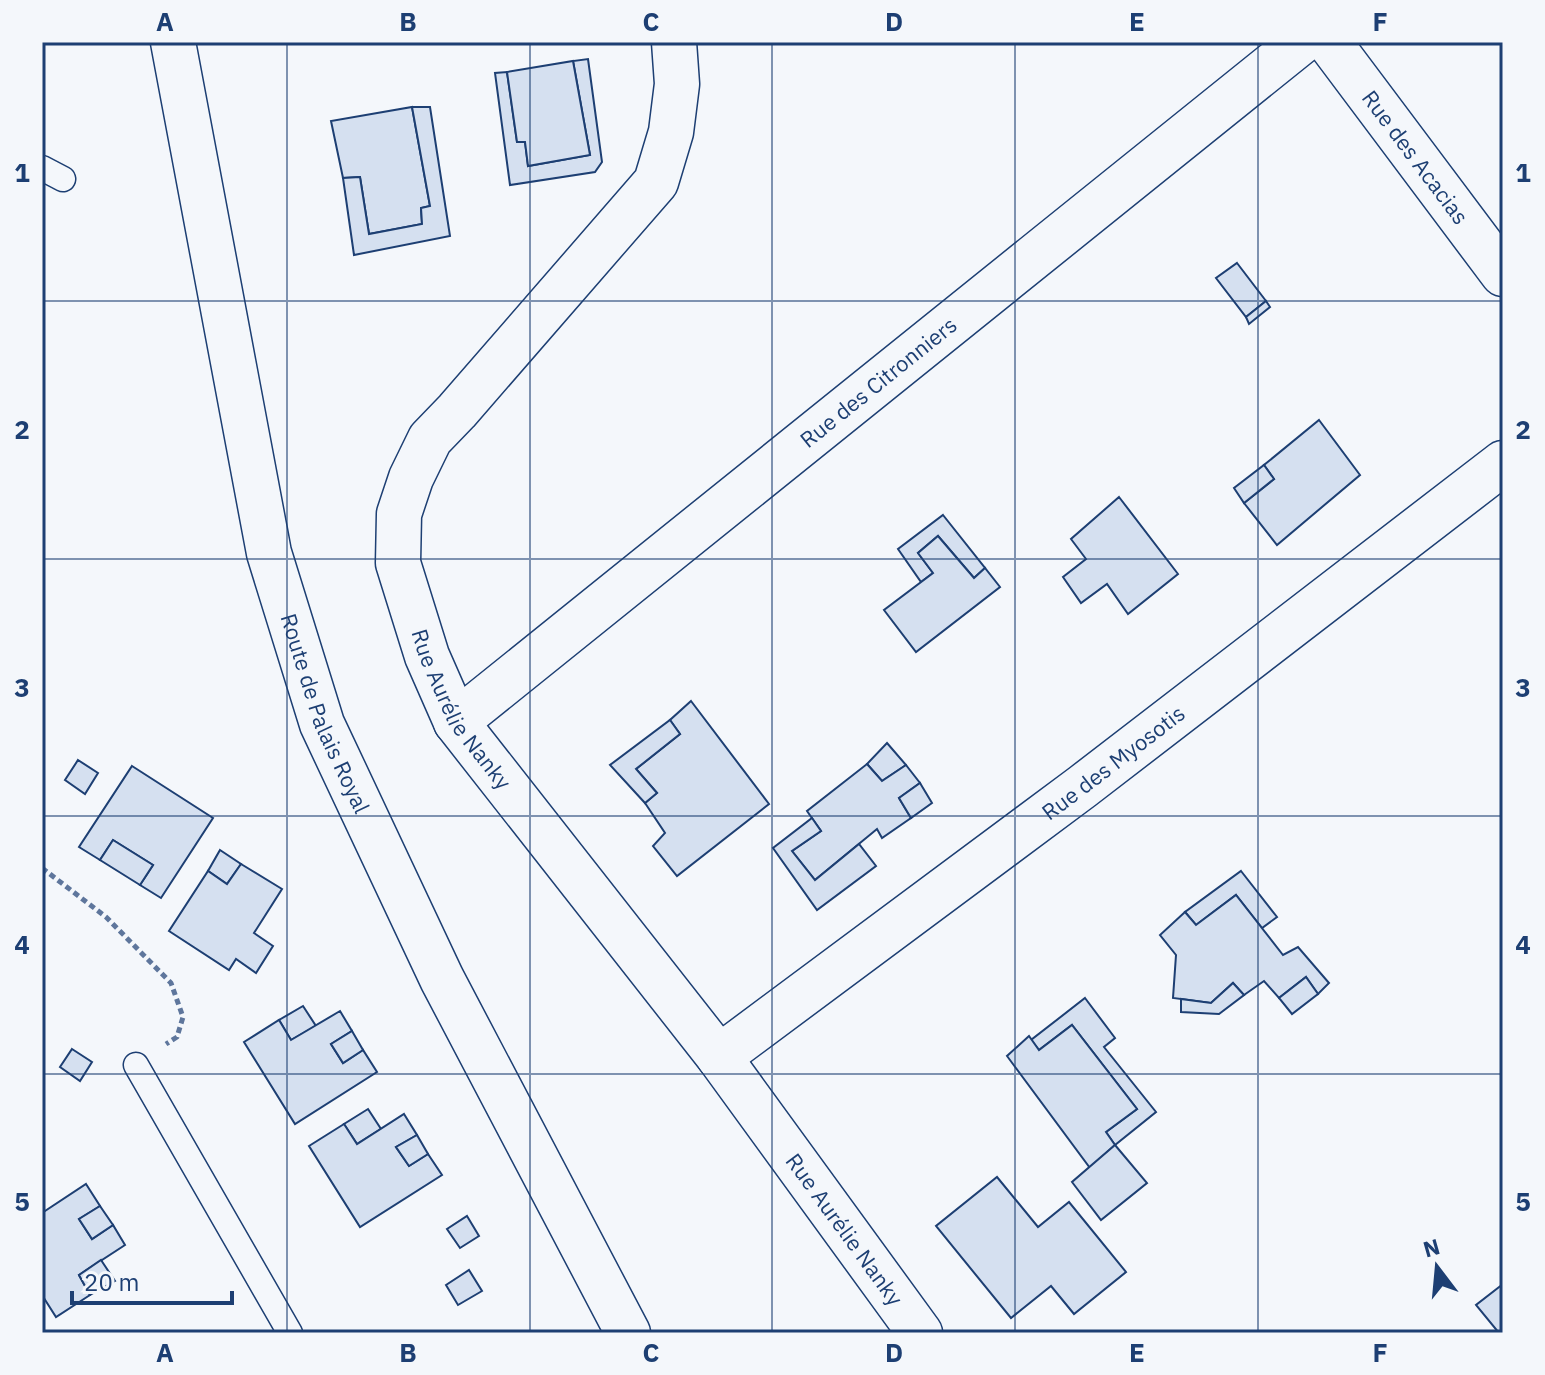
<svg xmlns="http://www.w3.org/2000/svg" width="1545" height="1375" font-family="'IBM Plex Sans',sans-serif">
<rect width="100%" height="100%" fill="#f4f7fb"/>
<g fill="#d5e0f0" stroke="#1d3f73" stroke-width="2">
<polygon points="588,59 602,162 595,172 510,185 495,73 507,72 517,142 525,142 528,166 590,155 573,61"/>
<polygon points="573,61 590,155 528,166 525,142 517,142 507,72"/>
<polygon points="412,107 430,206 421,208 422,224 369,234 360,177 343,178 331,121"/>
<polygon points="412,107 430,107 450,236 354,255 343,178 360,177 369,234 422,224 421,208 430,206"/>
<polygon points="1237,263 1266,301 1246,317 1216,278"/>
<polygon points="1266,301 1270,307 1249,324 1246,317"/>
<polygon points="1319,420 1360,475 1277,545 1244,503 1274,479 1264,465"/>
<polygon points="1264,465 1274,479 1244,503 1234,488"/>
<polygon points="1119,497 1178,574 1128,614 1107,584 1081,603 1063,577 1086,559 1071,539"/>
<polygon points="943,515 985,568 974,578 938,536 918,553 933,573 921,582 898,549"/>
<polygon points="938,536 974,578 985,568 1000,587 916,652 884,610 933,573 918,553"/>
<polygon points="691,701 769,804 677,876 653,846 665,833 645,803 657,793 636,769 680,734 670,720"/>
<polygon points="670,720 680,734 636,769 657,793 645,803 610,765"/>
<polygon points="887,743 906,765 882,781 867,764"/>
<polygon points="78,760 98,773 85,794 65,780"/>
<polygon points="867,764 882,781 906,765 920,783 899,798 911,818 882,838 877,829 815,880 792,851 821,831 807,811"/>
<polygon points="132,766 213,818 161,898 140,885 153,865 113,840 100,860 79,847"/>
<polygon points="920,783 932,803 911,818 899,798"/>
<polygon points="812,818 821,831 792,851 815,880 859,844 876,866 817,910 773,848"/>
<polygon points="113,840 153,865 140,885 100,860"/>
<polygon points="220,850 241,864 227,884 208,871"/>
<polygon points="241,864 282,889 254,933 273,946 256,973 236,959 229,970 169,931 208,871 227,884"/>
<polygon points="1241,871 1277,917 1262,928 1236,895 1196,925 1185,912"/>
<polygon points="1236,895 1283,955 1298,947 1329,983 1318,994 1306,977 1279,998 1264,981 1244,995 1233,983 1211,1003 1173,998 1176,955 1160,935 1185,912 1196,925"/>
<polygon points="1306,977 1318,994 1292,1014 1279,998"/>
<polygon points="1233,983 1244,995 1219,1014 1181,1012 1181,999 1211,1003"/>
<polygon points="1085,998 1115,1038 1104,1047 1156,1112 1115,1145 1106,1132 1137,1109 1072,1025 1039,1050 1031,1040"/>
<polygon points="303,1006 316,1026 291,1040 279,1020"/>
<polygon points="340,1011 352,1031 331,1044 343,1063 363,1050 377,1072 295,1124 244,1042 279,1020 291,1040"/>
<polygon points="1072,1025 1137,1109 1106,1132 1115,1145 1090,1168 1007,1056 1029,1036 1039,1050"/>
<polygon points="352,1031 363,1050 343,1063 331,1044"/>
<polygon points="72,1049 92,1062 80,1081 60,1067"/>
<polygon points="368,1109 381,1129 357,1144 344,1124"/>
<polygon points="404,1114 417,1135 396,1147 409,1166 428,1154 442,1175 360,1227 309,1146 344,1124 357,1144"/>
<polygon points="417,1135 428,1154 409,1166 396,1147"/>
<polygon points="1115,1145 1147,1183 1101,1220 1072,1182"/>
<polygon points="997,1177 1038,1227 1069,1202 1126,1272 1074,1314 1051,1286 1011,1318 936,1226"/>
<polygon points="86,1184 100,1206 79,1219 92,1239 113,1225 125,1245 79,1275 90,1295 56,1317 42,1295 42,1213"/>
<polygon points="100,1206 113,1225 92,1239 79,1219"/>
<polygon points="467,1216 479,1236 460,1248 447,1229"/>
<polygon points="101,1260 115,1281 90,1295 79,1275"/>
<polygon points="469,1270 482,1291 458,1305 446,1285"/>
<polygon points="1503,1284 1503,1333 1499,1333 1476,1305"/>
</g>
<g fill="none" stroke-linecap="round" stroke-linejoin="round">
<g stroke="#1d3f73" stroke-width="27">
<g id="lane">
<polyline points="42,168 63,179"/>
<polyline points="136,1065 290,1333"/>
</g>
</g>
<g stroke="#1d3f73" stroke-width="47">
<g id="street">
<path id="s1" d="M674,42L677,84L671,132L656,182L457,411L430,439L411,478L399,514L398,563L427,656L456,722L719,1057L920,1333"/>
<path id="s2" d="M1329,42L1503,274"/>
<path id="s3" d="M456,722L1301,42"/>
<path id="s4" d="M719,1057L1082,787L1503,463"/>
</g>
</g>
<g stroke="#1d3f73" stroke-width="47">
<g id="primary">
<path id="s5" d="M173,42L269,553L322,724L442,979L628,1333"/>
</g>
</g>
<polyline stroke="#5e769c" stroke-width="5" stroke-dasharray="6 4" stroke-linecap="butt" points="42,868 106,917 171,983 183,1017 177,1037 166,1044"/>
<use href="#lane" stroke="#f4f7fb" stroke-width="24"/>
<use href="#street" stroke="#f4f7fb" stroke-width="44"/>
<use href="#primary" stroke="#f4f7fb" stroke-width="44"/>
</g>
<path fill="none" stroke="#1d3f73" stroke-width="2" stroke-opacity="0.55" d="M287,42V1333M530,42V1333M772,42V1333M1015,42V1333M1258,42V1333M42,301H1503M42,559H1503M42,816H1503M42,1074H1503"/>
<g text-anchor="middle" stroke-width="6" stroke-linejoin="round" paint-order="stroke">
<g font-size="22" fill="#1d3f73" stroke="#f4f7fb">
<text dy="8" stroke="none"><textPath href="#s2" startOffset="144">Rue des Acacias</textPath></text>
<text dy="8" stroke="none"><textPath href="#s3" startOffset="542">Rue des Citronniers</textPath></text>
<text dy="8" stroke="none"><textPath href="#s1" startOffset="776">Rue Aurélie Nanky</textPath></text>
<text dy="8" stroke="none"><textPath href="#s5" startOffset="690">Route de Palais Royal</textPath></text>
<text dy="8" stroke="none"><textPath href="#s4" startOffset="492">Rue des Myosotis</textPath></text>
<text dy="8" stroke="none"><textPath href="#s1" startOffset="1424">Rue Aurélie Nanky</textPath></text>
</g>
</g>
<rect width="1545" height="1375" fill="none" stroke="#f4f7fb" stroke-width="88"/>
<g transform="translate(1437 1267) rotate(344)" stroke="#f4f7fb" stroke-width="6" paint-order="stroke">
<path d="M0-6L14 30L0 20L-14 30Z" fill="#1d3f73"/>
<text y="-12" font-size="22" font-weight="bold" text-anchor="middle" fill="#1d3f73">N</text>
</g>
<path d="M72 1291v12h160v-12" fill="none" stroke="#1d3f73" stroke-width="4"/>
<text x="84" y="1291" font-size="24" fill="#1d3f73" stroke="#f4f7fb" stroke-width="6" paint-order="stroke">20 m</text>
<rect x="44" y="44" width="1457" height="1287" fill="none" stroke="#1d3f73" stroke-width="3"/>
<g font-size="26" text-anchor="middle" font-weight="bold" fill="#1d3f73">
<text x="165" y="31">A</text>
<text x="408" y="31">B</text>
<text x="651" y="31">C</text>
<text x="894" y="31">D</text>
<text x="1137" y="31">E</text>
<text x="1380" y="31">F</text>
<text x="22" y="182">1</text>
<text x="1523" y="182">1</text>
<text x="22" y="439">2</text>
<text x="1523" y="439">2</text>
<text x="22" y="697">3</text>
<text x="1523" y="697">3</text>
<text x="22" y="954">4</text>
<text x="1523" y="954">4</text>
<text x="22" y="1211">5</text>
<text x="1523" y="1211">5</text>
<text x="165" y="1362">A</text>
<text x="408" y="1362">B</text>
<text x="651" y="1362">C</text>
<text x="894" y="1362">D</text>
<text x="1137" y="1362">E</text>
<text x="1380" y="1362">F</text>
</g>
</svg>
